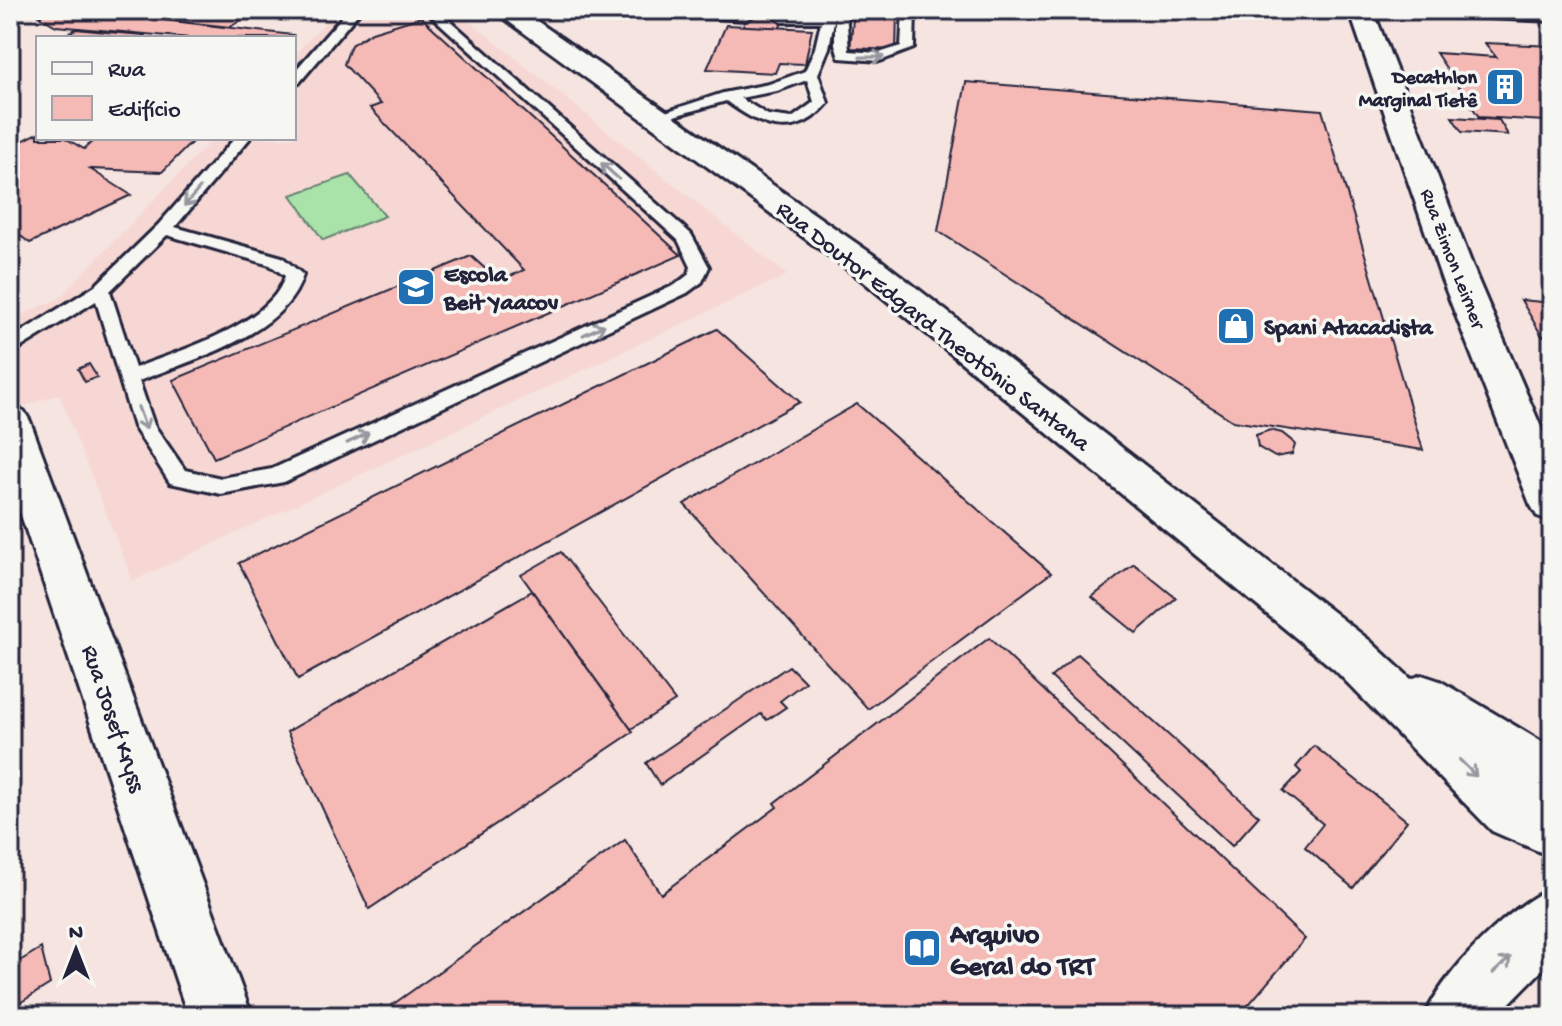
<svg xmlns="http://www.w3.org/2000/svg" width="1562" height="1026" font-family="'Gochi Hand',sans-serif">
<rect width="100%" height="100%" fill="#f6e4e0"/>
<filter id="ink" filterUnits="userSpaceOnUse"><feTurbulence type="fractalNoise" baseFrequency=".0125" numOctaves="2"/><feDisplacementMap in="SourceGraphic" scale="16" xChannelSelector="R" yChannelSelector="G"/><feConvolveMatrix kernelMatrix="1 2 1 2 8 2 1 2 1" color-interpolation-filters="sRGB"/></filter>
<g filter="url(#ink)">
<polygon fill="#f6d7d3" points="337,10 455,10 787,275 133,581 59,394 10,411 10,301 22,315 58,299 214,138 294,138 294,55"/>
<polygon fill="#a9e3a9" stroke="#668272" stroke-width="2" points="350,175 385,216 323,240 291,195"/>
<g fill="#f6bab6" stroke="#22223b" stroke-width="2">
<polygon points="54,10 76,10 293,35 290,38 190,38 56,26 39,16"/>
<polygon points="110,10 257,10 230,27 104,13"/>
<polygon points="748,10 812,10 811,13 784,12 780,28 743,26"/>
<polygon points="854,10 897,12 896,50 850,48"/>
<polygon points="421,17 681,255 214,458 173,380 471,256 499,281 524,270 370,108 381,104 344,64 351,45 372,32"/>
<polygon points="726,25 812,29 805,64 779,63 775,73 707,69"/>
<polygon points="76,29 106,32 145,35 141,38 76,38 68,33"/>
<polygon points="1485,43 1552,46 1552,129 1546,121 1479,117 1436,53 1496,57"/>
<polygon points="966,82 1322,110 1423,450 1233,421 938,231"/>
<polygon points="1452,117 1499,120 1508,135 1462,132"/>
<polygon points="38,133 38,138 65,138 84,149 96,138 196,138 162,172 90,169 131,195 30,243 10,228 10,147"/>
<polygon points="1521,300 1552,303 1552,339 1550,336 1542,336"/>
<polygon points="717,329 800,402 298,679 239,563"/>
<polygon points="89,364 97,377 85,382 78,369"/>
<polygon points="857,404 1051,573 868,709 684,504"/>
<polygon points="1270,430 1282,433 1292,441 1295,445 1292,454 1275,457 1258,447 1256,435"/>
<polygon points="561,552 675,701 631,729 521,575"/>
<polygon points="1134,564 1176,598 1136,633 1092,597"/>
<polygon points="532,591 633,732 369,909 287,732"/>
<polygon points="989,638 1305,939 1239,1016 397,1016 392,1005 625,840 661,894 777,807 774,803"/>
<polygon points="1078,654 1259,816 1232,846 1051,677"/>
<polygon points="789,666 805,682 780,701 786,707 767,720 761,714 660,785 646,763"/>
<polygon points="1314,746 1407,821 1353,888 1305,847 1323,824 1283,791 1301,772 1296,767"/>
<polygon points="41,948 50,984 10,1009 10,967"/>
</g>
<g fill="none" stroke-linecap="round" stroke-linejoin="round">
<g stroke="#22223b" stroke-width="6">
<g id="lane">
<polygon points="348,10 361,10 299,83 294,84 294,72"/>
<path d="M425,10H438L691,234L709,267L702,282L687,293L284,482L221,494L170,483L134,427L96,301L10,354V339L95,286L158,225L235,138H250L175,227L282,257L303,275C286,335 191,360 139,381L154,425L185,470L221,478L272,469L675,285L688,275L691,267L678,240ZM167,235L270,265L285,276C271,325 178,351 135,368L110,291Z"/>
<path d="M651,10C674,10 735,4 752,16L746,20L657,14Z"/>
<path d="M824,10H846L849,51L879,53L901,46L903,10H915L914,48L880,61L839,58L835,44V15L829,48L818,74L828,103C795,142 761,127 726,101L657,121L650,117L723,93L769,84L805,71L815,48L821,22H782L776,18L782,14H823ZM807,80L814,102L792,118L768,115L740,98L777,91Z"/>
</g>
</g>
<g stroke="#22223b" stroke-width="6">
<g id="street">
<polygon points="10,406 24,411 30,421 252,1016 188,1016 10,482"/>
<path d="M1552,888V960L1497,1016H1425C1443,973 1509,906 1552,888Z"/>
</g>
</g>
<g stroke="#22223b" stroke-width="6">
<g id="secondary">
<polygon points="493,10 521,10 882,261 1369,640 1411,679 1422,675 1440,681 1552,748 1552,798 1548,799 1552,801 1552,857 1492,831 1335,670 858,277"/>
<polygon points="1349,10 1373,10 1478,280 1552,453 1552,521 1537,516 1530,504 1442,280"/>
</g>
</g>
<g stroke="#22223b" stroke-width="6">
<polygon id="highway" points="1458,10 1552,10 1552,21 1470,17 1461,15"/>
</g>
<use href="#lane" fill="#f6f6f2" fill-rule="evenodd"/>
<use href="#street" fill="#f6f6f2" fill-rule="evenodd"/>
<use href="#secondary" fill="#f6f6f2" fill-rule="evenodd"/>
<use href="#highway" fill="#fae180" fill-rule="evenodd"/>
</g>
<defs><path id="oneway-shaft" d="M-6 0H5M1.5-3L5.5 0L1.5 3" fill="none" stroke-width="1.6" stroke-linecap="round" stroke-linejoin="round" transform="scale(2)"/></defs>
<g stroke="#9797a0">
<use href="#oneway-shaft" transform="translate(872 57) rotate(-1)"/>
<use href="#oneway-shaft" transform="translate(610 171) rotate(-138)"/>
<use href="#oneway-shaft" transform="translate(192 197) rotate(131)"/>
<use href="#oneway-shaft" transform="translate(594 330) rotate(-25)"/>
<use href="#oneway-shaft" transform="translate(142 418) rotate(70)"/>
<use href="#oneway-shaft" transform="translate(358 438) rotate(-25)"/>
<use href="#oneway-shaft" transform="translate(1468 768) rotate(45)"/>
<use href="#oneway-shaft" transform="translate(1502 965) rotate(-43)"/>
</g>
</g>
<defs>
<g id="building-square" transform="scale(2)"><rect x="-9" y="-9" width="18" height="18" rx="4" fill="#1f6fb2" stroke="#f6f6f2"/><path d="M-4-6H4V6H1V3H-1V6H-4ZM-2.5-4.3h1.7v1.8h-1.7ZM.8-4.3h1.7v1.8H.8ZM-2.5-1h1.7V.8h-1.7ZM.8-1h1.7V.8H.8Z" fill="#fff"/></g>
<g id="school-square" transform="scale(2)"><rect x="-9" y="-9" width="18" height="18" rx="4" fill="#1f6fb2" stroke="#f6f6f2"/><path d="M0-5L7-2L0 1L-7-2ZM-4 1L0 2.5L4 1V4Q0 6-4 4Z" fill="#fff"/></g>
<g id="shop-square" transform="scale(2)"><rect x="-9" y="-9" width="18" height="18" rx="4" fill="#1f6fb2" stroke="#f6f6f2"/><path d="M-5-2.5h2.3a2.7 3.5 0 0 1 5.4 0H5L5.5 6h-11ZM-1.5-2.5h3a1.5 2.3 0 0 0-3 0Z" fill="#fff"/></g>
<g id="library-square" transform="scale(2)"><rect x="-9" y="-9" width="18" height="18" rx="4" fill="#1f6fb2" stroke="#f6f6f2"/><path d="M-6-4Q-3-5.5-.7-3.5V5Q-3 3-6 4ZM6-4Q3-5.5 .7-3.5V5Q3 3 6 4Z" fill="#fff"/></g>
</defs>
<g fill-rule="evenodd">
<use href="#building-square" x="1505" y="87"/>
<use href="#school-square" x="416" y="287"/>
<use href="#shop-square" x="1236" y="326"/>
<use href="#library-square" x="922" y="948"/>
</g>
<g text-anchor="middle" stroke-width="7" stroke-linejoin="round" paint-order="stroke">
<g font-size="20" font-weight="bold" fill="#22223b" stroke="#f6f6f2" text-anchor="end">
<text x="1477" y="83">Decathlon<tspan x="1477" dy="23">Marginal Tietê</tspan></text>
</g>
<g font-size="20" fill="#22223b" stroke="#f6f6f2">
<text transform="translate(1454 258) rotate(69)" y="7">Rua Zimon Leirner</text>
</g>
<g font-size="24" font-weight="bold" fill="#22223b" stroke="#f6f6f2" text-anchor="start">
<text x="444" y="281">Escola<tspan x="444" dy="28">Beit Yaacov</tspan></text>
<text x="1264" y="334">Spani Atacadista</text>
</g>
<g font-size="24" fill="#22223b" stroke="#f6f6f2">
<text transform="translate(934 325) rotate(38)" y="8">Rua Doutor Edgard Theotônio Santana</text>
<text transform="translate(115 718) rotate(71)" y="8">Rua Josef Kryss</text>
</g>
<g font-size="28" font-weight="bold" fill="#22223b" stroke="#f6f6f2" text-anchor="start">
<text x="950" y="942">Arquivo<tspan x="950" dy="32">Geral do TRT</tspan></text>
</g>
</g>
<rect width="1562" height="1026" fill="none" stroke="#f6f6f2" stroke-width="40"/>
<rect x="20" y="20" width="1522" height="986" fill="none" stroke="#22223b" stroke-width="3" filter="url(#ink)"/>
<rect x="36" y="36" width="260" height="104" fill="#f6f6f2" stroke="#a1a1a9" stroke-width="2"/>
<rect x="52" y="62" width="40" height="12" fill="#f6f6f2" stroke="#a1a1a9" stroke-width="2"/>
<text x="108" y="76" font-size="24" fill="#22223b">Rua</text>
<rect x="52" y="96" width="40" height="24" fill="#f6bab6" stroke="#a1a1a9" stroke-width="2"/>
<text x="108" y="116" font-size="24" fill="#22223b">Edifício</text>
<g transform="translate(76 950)" stroke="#f6f6f2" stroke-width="6" paint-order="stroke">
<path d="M0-6L14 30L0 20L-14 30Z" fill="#22223b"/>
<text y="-12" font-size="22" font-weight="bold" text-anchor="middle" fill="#22223b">N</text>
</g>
</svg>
